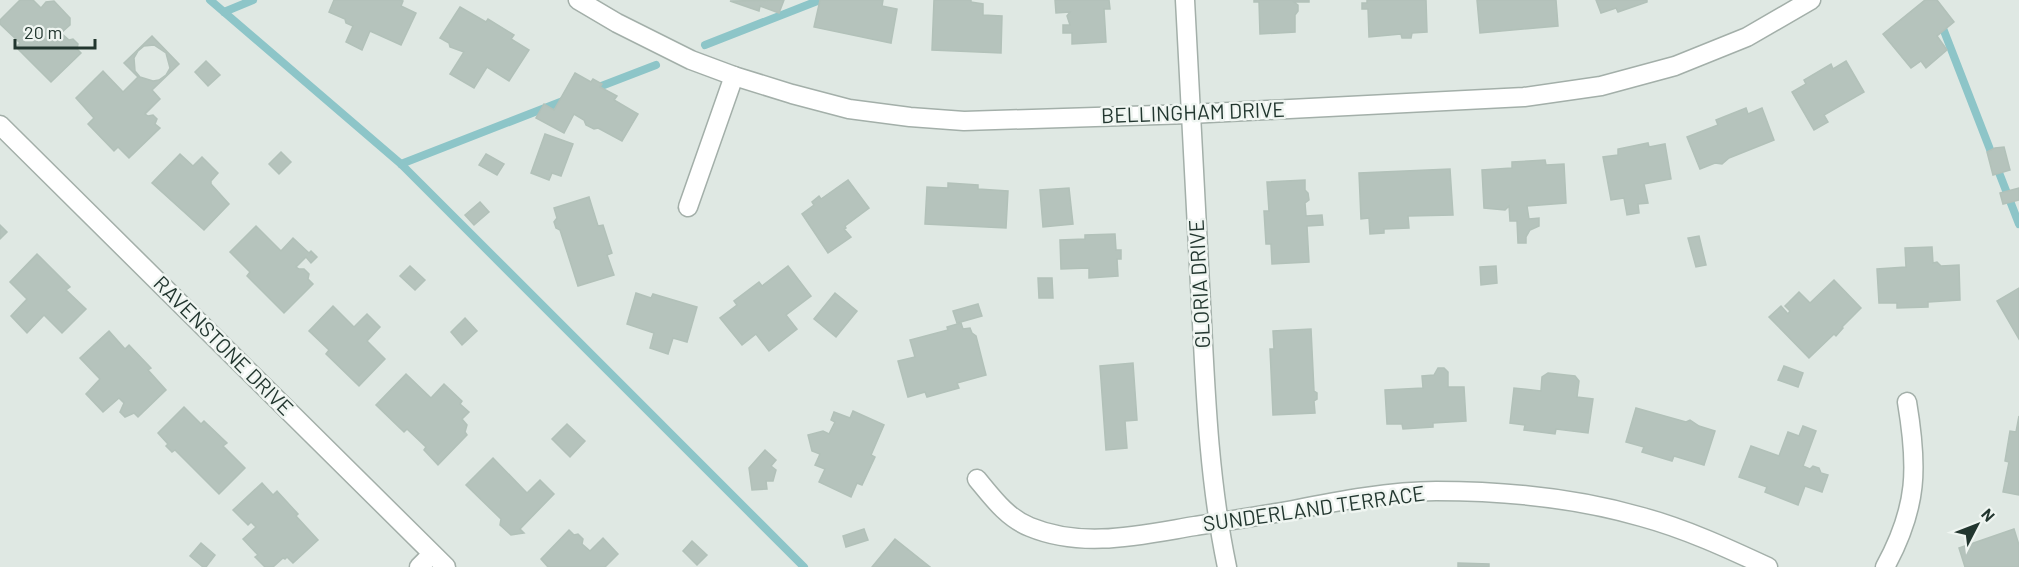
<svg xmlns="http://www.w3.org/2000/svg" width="2019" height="567" font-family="Barlow,sans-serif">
<rect width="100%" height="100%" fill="#dfe8e3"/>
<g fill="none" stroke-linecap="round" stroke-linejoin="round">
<g stroke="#8dc5c8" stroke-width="8">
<polyline points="210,0 401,164 804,567"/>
<polyline points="1932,0 2019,224"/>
<polyline points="224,12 253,0"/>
<polyline points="705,45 820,0"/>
<polyline points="591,90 656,65"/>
<polyline points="401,164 568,99"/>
</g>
</g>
<g fill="#b5c3bc" stroke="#b2c1b9" stroke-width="1.5" fill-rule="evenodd">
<polygon points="20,0 33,0 41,8 46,2 54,1 70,18 70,25 61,33 69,40 73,39 78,44 77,49 81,53 51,82 16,47 20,43 0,24 0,20"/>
<polygon points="334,0 400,0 403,1 401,6 416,13 401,45 370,31 362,50 346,42 353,26 346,23 345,19 329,12"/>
<polygon points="784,0 779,13 760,6 759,11 730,1"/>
<polygon points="820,0 883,0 882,6 897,9 891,43 814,27"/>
<polygon points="934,0 971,0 971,2 983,4 983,15 1002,16 1001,53 932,50"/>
<polygon points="1055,0 1109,0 1110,9 1104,9 1106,42 1072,44 1072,33 1063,33 1063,25 1070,25 1067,16 1070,12 1056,13"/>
<polygon points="1254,0 1309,0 1309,2 1294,2 1298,5 1298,11 1295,15 1295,32 1260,34 1259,2 1254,2"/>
<polygon points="1367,0 1426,0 1427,32 1412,33 1411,38 1402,38 1401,34 1369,37 1368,9 1362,9 1362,3 1367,3"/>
<polygon points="1477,0 1556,0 1558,26 1480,33"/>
<polygon points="1596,0 1647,0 1647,2 1618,12 1616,8 1601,13"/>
<polygon points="1925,0 1937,0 1954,22 1937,36 1947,50 1926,68 1921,61 1911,68 1883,34"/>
<polygon points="460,7 486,22 488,19 514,35 511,39 529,50 509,81 487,67 474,88 450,74 464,52 450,47 449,43 440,38"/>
<path d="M152,36L179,64L152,90L160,99L145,114L148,116L153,115L157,119L155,124L160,128L129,158L118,147L114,151L88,124L94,118L76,98L103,71L123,92L138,77L124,63ZM154,45L166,53L170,68L166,75L159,80L153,81L140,77L135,71L134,58L138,51L144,46Z"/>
<polygon points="206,61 220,75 208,86 195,72"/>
<polygon points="1846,61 1864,92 1824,115 1828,122 1814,130 1792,92 1806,84 1804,80 1831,64 1833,69"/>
<polygon points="575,73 591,82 593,79 602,84 600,87 617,96 614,100 638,114 622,141 598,128 594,129 586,125 584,120 574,114 564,133 536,118 544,104 554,110"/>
<polygon points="1746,108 1748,114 1762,108 1774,140 1729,158 1722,164 1715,163 1700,169 1687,137 1718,125 1716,120"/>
<polygon points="545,134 573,144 561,176 552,173 549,180 531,173"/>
<polygon points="1648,143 1649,147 1665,144 1671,179 1644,184 1648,203 1638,204 1639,213 1627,215 1624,198 1611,200 1603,157 1618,155 1618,149"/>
<polygon points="2004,147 2010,170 1993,175 1987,152 1995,148"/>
<polygon points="281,152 291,162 279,174 269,164"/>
<polygon points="180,154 193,166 202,157 218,173 211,181 211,184 229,204 204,230 152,183"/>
<polygon points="486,154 504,164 497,175 479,165"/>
<polygon points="1545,160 1546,165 1564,164 1566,203 1527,206 1529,219 1539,218 1539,226 1530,230 1526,237 1526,243 1518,243 1517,221 1510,221 1509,206 1505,210 1484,208 1482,170 1512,168 1512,162"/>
<polygon points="1450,169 1453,215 1408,216 1409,228 1384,229 1384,233 1370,234 1369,218 1361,219 1359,173"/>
<polygon points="848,180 869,208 845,226 846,228 844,229 851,237 828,253 802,214 814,205 812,202 819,196 821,199"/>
<polygon points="1305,180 1305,190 1308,193 1309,200 1305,203 1306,216 1322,215 1323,225 1307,226 1309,262 1272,264 1271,244 1266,244 1264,211 1269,211 1267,182"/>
<polygon points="948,183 978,185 978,189 1008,191 1006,228 925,224 927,187 948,188"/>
<polygon points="1069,188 1073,224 1043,227 1040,190"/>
<polygon points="2019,188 2019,200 2003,204 2000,193"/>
<polygon points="589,197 598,226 603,225 612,253 607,255 614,275 578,286 560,230 556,228 554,222 557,218 554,208"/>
<polygon points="480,202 489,212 474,225 465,215"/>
<polygon points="0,225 7,232 0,239"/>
<polygon points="256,226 281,251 293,238 309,253 311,251 317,257 311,263 306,257 296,267 299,269 304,269 309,274 308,279 313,284 284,313 247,276 250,272 230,252"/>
<polygon points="1115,234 1116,250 1121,250 1121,259 1117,259 1118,276 1089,278 1089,268 1061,269 1060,240 1085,239 1085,235"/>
<polygon points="1699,236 1706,265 1696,267 1688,238"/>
<polygon points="1932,247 1933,263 1937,262 1941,266 1959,265 1960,300 1928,302 1928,307 1897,308 1897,303 1879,303 1877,269 1906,267 1905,248"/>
<polygon points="37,254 70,287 66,290 86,309 62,333 44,315 27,333 11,316 27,299 10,282"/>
<polygon points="410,266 425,280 415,290 400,276"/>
<polygon points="788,266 811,296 786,315 797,329 769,351 756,334 742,345 720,318 737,305 734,301 759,282 762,286"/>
<polygon points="1496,266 1497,283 1481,285 1480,267"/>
<polygon points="1038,278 1052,278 1053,298 1039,298"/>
<polygon points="1834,280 1861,308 1842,327 1843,328 1836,336 1834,334 1809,358 1769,317 1781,306 1788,314 1790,311 1785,306 1799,292 1810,303"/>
<polygon points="2019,288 2019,339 1997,301"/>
<polygon points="636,293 651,298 653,294 697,307 687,342 673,338 668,354 650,348 654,333 627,324"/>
<polygon points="835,293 857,311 836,337 814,319"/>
<polygon points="978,304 982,316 957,323 953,311"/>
<polygon points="333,306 354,327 367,314 380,327 367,341 385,359 359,386 326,354 329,350 309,331"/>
<polygon points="465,318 477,331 462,345 451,332"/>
<polygon points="961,323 963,329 970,328 972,333 976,336 986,375 957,383 959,388 927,397 925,392 908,397 898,361 915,357 910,340 948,330 947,327"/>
<polygon points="1311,329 1314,391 1317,393 1317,399 1314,401 1315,413 1273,415 1270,349 1274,349 1273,331"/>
<polygon points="109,331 125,349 129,345 151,368 148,370 166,390 138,417 134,413 125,417 120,412 124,403 119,398 103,412 86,394 100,379 80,358"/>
<polygon points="1133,363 1137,420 1125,421 1127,448 1106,450 1100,366"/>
<polygon points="1784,366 1803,373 1798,387 1778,380"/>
<polygon points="1438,368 1444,368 1448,372 1448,387 1464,387 1466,421 1433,423 1433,427 1403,429 1402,424 1387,424 1385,390 1423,388 1422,376 1434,375"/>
<polygon points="1548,373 1575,376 1579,381 1577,397 1593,399 1588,433 1556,429 1555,434 1524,430 1525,425 1510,423 1514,388 1541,391 1542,377"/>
<polygon points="406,374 431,398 444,384 462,401 460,404 469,412 462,419 467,425 465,432 467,435 438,465 424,450 426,447 407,429 404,432 376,405"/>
<polygon points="184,407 201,424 204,421 227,443 223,446 245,468 219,494 175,450 172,452 166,446 168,444 158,433"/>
<polygon points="1636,408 1686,422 1690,420 1699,426 1715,431 1704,465 1674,456 1672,461 1642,452 1644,447 1626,442"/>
<polygon points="853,411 884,425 871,455 875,457 862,485 857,483 851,497 819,482 825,469 815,465 820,454 812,451 808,435 823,431 829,434 835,422 831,420 834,412 850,418"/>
<polygon points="2019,416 2019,495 2003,492 2009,462 2005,461 2010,431 2016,432"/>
<polygon points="567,424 585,441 570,457 552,439"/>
<polygon points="1803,426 1816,431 1803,466 1810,469 1813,466 1819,468 1821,473 1828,475 1822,492 1805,486 1798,505 1765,492 1767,487 1739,477 1751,446 1779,456 1788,432 1799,436"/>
<polygon points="765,450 776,460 771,466 776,470 773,481 766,481 767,489 752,490 749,468"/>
<polygon points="493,458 527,493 540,480 554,494 520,529 524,533 511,535 500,525 501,519 466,485"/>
<polygon points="262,483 273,495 277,491 298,514 296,516 318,540 293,563 287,557 285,559 283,558 273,567 265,567 255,557 258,555 243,539 256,527 251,522 248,525 233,510"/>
<polygon points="864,529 868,540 846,547 843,536"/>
<polygon points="2014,529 2019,545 2019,567 1965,567 1959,548"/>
<polygon points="569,530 574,535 578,534 583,539 582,544 590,551 603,538 618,554 605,567 548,567 541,559"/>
<polygon points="895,539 930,567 872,567"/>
<polygon points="692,541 707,555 697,565 683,551"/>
<polygon points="201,543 215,555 206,567 203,567 190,556"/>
<polygon points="1458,563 1489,564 1489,567 1458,567"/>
</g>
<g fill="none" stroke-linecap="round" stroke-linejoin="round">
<g stroke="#a3afa9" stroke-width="21">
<g id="minor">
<polyline points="578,0 617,23 691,60 734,76 792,94 849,109 910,117 964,121 1190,114 1524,97 1601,86 1675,66 1747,37 1811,0"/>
<path d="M1185,0C1191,108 1196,215 1202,323C1206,405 1210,486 1227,567"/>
<polyline points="0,125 446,567"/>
<polyline points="688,207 734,76"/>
<path d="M977,479C992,497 1007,518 1030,527C1083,549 1140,535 1195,526C1227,521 1260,516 1293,510C1338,501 1391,491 1436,491C1505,491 1576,498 1642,517C1686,529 1727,548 1768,567"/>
<polyline points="419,567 432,554"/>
<path d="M1885,567C1918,507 1918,467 1907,402"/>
</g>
</g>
<use href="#minor" stroke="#fff" stroke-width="18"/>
</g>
<g text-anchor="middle" stroke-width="5" stroke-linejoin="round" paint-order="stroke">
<g font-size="21" fill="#22362f" stroke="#eff5f1">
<text transform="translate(1193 113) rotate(-2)" y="7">BELLINGHAM DRIVE</text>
<text transform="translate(1200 284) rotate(-93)" y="7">GLORIA DRIVE</text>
<text transform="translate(223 346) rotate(45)" y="7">RAVENSTONE DRIVE</text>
<text transform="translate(1314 509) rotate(-8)" y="7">SUNDERLAND TERRACE</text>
</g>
</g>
<g transform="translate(1977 525) rotate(48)" stroke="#eff5f1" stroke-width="4.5" paint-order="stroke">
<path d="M0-4.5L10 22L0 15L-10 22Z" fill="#22362f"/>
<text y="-9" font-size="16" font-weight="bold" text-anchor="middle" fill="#22362f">N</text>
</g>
<path d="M15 39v9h80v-9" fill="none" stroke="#22362f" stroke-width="3"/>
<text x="24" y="39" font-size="18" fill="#22362f" stroke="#eff5f1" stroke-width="4.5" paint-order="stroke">20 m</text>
</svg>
